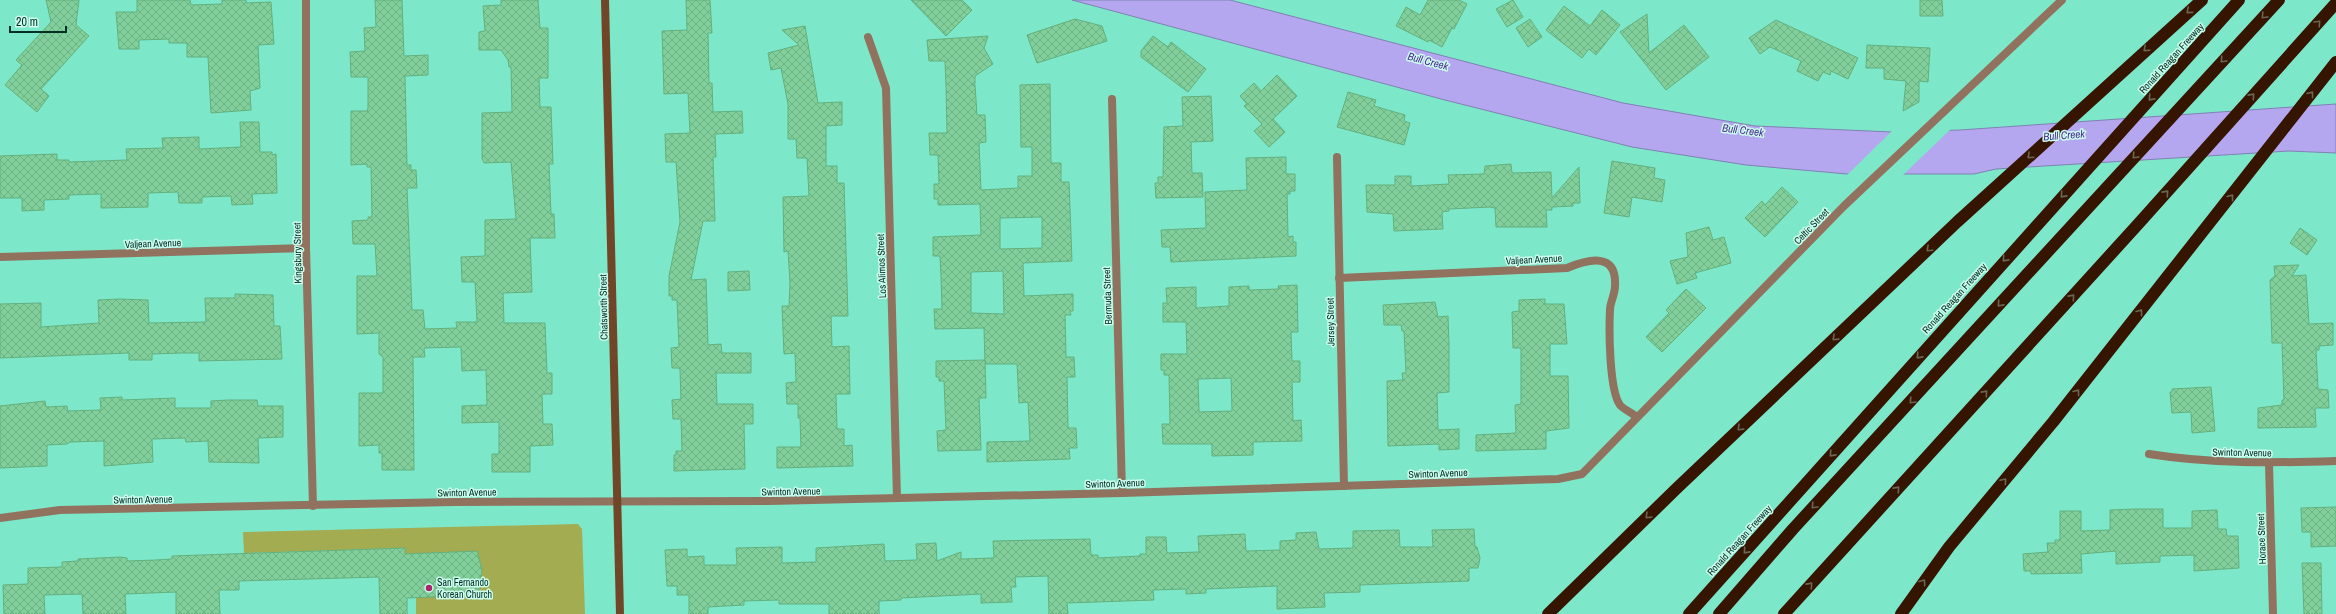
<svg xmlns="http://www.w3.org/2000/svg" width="2336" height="614" font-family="'Archivo Narrow',sans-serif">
<defs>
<pattern id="building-cross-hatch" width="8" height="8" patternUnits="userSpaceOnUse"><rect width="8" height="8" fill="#81cf9a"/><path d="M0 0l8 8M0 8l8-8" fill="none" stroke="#6eb285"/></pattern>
</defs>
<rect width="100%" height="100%" fill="#7de7ca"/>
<polygon fill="#a4ac51" points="578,524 582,529 585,614 416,614 416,597 478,595 482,570 477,552 405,554 405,548 244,553 243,532"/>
<polygon fill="#b5a6f0" stroke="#7f82b3" points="1072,0 1230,0 1623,103 1755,126 1892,132 1960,130 2336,104 2336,153 2289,151 1996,169 1974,174 1847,174 1746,165 1632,147 1445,100"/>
<polygon fill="#7de7ca" points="1952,128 1902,176 1846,176 1893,130"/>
<g fill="url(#building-cross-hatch)" stroke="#63b07d" fill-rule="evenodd">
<polygon points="46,0 79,0 76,25 89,36 41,89 49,96 37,112 5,85 22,65 16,60 51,22"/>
<polygon points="137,0 190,0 191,5 222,4 222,0 246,0 246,3 271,2 274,44 258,45 260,88 250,91 251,110 211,113 208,57 187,57 187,43 169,43 169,39 139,40 139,49 119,49 116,12 137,12"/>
<polygon points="375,0 402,0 404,56 428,55 428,75 405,76 407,165 411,165 411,170 416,170 417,188 407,188 412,310 423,310 425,329 457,328 456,322 477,322 475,282 462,282 461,257 485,256 485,220 516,219 511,162 484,163 482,158 482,113 512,112 511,67 509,67 508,60 501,50 479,50 479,32 485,31 483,6 501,5 501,0 538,0 540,28 548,28 548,78 539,78 540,107 551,107 553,164 549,164 551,214 554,214 555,238 530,238 532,292 503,293 504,323 545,323 547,373 552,373 552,394 542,394 543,424 552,424 553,445 530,446 530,472 492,472 492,454 499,454 499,422 462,423 462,406 487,405 486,370 462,371 461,347 424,348 425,357 413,357 414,470 382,470 382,453 379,453 379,445 359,446 359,393 383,393 383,357 379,354 379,333 357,334 357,276 377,276 375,244 353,244 352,221 368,220 368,217 372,217 371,167 367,167 367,164 351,165 351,111 367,111 368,108 368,77 351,77 350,52 365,51 364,28 376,27"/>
<polygon points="686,0 710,0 712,33 708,33 709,83 712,83 713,112 742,111 743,133 715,134 716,157 713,157 715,221 703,221 691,280 706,279 708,345 721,344 722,353 751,353 751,373 716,373 717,404 753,404 753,424 744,424 745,469 674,471 674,455 676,455 676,451 682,451 681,419 673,419 672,400 681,399 680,370 679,368 672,368 671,348 679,347 677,300 672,300 672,296 669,296 669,276 680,222 676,162 666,162 665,134 690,133 688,93 664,94 662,31 687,30"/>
<polygon points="911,0 962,0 972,10 946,36"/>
<polygon points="1428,0 1459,0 1467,4 1454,29 1452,28 1442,47 1429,40 1428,42 1396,26 1406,7 1420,15"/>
<polygon points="1513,0 1523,17 1507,27 1496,9"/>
<polygon points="1920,0 1942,0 1943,16 1920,16"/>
<polygon points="1564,6 1590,26 1602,10 1620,25 1596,55 1589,49 1582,58 1546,30"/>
<polygon points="1647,14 1649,53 1684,25 1709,57 1666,90 1620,32"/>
<polygon points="1075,19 1102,26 1107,41 1037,63 1027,35"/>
<polygon points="1530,19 1542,37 1528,47 1516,28"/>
<polygon points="1776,20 1858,58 1848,79 1831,71 1830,75 1823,72 1818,81 1797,71 1801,61 1770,47 1760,54 1749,38"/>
<polygon points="805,26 818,103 842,102 842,125 826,126 826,166 837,166 837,183 844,183 848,316 831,316 832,347 849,346 850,394 836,394 837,429 844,429 844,446 852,445 853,466 777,468 777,447 801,447 800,418 798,418 798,404 787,404 786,383 796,382 795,353 784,354 782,306 789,306 790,283 788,251 784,252 783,197 809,196 807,158 797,158 796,139 788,139 788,104 781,68 771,70 768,53 799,45 782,30"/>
<path d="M988,36L984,48L993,64L975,76V84L972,85H975L977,115H985L986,142L979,143L981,190L1018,188V176H1032V147H1021L1020,85L1050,84L1051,163H1061V182H1069L1072,261L1023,263L1024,296L1073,294V311H1070L1071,315H1065L1066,357H1074L1075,377H1067L1068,428H1076L1077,448H1069L1070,459L987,462V442L1030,441L1028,402L1019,403L1017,364H985L984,328L935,329L934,309H942L941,277L940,256H933V237L981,235L980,204L938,205V199H934V184H939L938,155H930L929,133H947L946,86L945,61H929L927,40ZM1042,217V248L1000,249V218ZM1003,271L1004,314L971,313V272Z"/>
<polygon points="1153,36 1168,47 1171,42 1206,69 1188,92 1141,57 1141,51"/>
<polygon points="1867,45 1930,48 1928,82 1919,81 1919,102 1903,111 1906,81 1884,79 1884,68 1866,68"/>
<polygon points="1277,75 1297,96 1273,119 1285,132 1269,147 1254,131 1262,124 1244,106 1247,104 1240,96 1254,83 1261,91"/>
<polygon points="1348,92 1376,100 1374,106 1405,115 1404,121 1410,123 1404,145 1337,127"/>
<polygon points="1211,96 1213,141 1191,142 1192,173 1202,173 1203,197 1156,198 1155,183 1158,183 1158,177 1163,177 1164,127 1183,126 1182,97"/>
<polygon points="240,122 259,122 260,152 272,152 272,155 276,154 277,193 252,194 253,204 232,205 231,196 202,197 202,203 179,203 178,192 148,193 148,207 101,208 101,194 69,195 69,199 44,200 44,210 22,211 22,198 0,198 0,156 57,154 57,160 69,160 69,162 127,160 126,149 163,148 162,138 199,137 199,149 241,147"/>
<polygon points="1286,157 1286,174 1295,174 1295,191 1290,191 1290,194 1287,194 1288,237 1293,236 1293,242 1296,242 1296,256 1171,262 1170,247 1162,247 1161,230 1206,228 1205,192 1247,190 1246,158"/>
<polygon points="1612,161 1655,168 1654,178 1665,180 1662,202 1632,197 1629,217 1604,213"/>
<polygon points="1511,164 1512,173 1551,172 1552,198 1579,167 1580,203 1573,203 1573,206 1552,207 1552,210 1546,210 1547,227 1496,227 1495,208 1490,207 1449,209 1449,211 1442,212 1443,229 1394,231 1393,214 1367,212 1366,185 1395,185 1395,176 1411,176 1411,186 1449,184 1448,175 1484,174 1485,166"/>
<polygon points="1782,187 1798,202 1765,237 1745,218 1762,201 1765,205"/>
<polygon points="1709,227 1713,240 1724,237 1731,263 1695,273 1697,278 1677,284 1670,261 1688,257 1686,233"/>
<polygon points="2300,228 2317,240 2307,255 2290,243"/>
<polygon points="2299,265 2292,276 2306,275 2309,324 2333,323 2333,345 2319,346 2319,350 2316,350 2318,389 2328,390 2329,408 2315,408 2316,427 2258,428 2258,408 2282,405 2282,400 2284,400 2282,343 2272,343 2270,280 2275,276 2274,266"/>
<polygon points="749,271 750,290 728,291 728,272"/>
<path d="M1297,285L1298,332H1291L1292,361H1300V382H1292L1293,421L1301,420L1302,441L1253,442V455L1212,456V444H1163L1162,424H1170L1169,375H1164V370H1161V354H1187L1186,322H1163V303H1167L1166,288L1196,287V308L1229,306V287L1249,286V290L1279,289L1278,286ZM1231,378L1232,411L1199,412L1198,379Z"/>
<polygon points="1686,289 1706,308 1662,352 1646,337 1669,313 1666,310"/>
<polygon points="235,294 273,295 274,326 280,326 282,359 199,361 199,353 182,353 152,354 152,360 129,360 129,353 0,358 0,304 41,303 41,327 99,323 98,300 120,299 148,300 149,323 206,322 205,298 235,298"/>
<polygon points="1545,299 1545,304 1564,304 1567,344 1550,344 1550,376 1568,376 1569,428 1546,431 1546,449 1476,451 1476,435 1516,433 1515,405 1521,404 1521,348 1513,348 1512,312 1519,311 1519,300"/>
<polygon points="1435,302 1438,317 1448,316 1449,344 1449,392 1437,393 1438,430 1459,429 1459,449 1439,450 1439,444 1388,446 1387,381 1403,380 1402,373 1406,373 1404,331 1402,331 1401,325 1384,325 1383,305"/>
<polygon points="985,360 986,398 979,398 981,450 938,451 937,431 946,430 944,381 939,381 939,377 936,377 936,361"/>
<polygon points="2211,387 2215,431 2192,433 2191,412 2172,413 2170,392 2172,392 2172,389"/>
<polygon points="122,397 122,400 175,398 175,408 211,408 211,401 228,400 257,400 258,406 283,406 283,437 258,438 259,463 209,462 208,441 186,442 185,438 152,439 153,462 104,466 104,441 70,442 67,444 47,445 47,466 0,468 0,406 45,401 46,407 67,406 68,411 101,410 100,398"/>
<polygon points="2336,507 2336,546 2311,547 2311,532 2302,532 2301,508"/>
<polygon points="2135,509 2163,509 2163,528 2192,528 2192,511 2217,510 2218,529 2226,529 2227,536 2238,536 2239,568 2194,571 2194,555 2160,556 2160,562 2116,564 2116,551 2081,554 2082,573 2031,574 2031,571 2024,571 2023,554 2048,552 2047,543 2055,543 2055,540 2060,540 2060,511 2081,511 2081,531 2110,530 2110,510"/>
<polygon points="1474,529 1475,547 1477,547 1480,558 1478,568 1469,568 1469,581 1360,585 1360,592 1324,593 1325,607 1277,609 1277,586 1206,589 1206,593 1186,594 1186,589 1153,590 1154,600 1067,603 1068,614 1049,614 1048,576 1015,577 1016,587 1011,587 1012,602 981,603 981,594 901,598 901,600 879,601 879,614 829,614 829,604 779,604 779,600 744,601 744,605 708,607 708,614 689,614 689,595 677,595 677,586 667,586 665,550 687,549 687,557 704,556 704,565 737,565 736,548 782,547 782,563 816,562 816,548 884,544 885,561 917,560 916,544 936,543 937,561 961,552 961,559 994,558 993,541 1090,539 1091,555 1098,555 1098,558 1140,556 1140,554 1146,554 1146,537 1166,537 1167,553 1199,552 1198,536 1245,534 1246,551 1280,550 1280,541 1296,540 1296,533 1316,532 1319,549 1353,548 1353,531 1399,530 1400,547 1433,547 1432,530"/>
<polygon points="405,548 405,554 477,551 482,570 478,595 407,598 407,614 380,614 379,577 239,581 239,590 219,590 220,614 176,614 176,592 125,594 126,614 83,614 82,594 44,595 45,614 4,614 3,585 28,584 28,568 62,567 62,562 78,561 78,559 120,557 127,558 127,561 156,560 172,559 172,556"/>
<polygon points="2302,563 2321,563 2322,614 2304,614"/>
</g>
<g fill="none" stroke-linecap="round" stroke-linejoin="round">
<g stroke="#91725f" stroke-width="8">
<polyline points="306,0 306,248 313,506"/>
<polyline points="868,37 886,88 897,498"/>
<polyline points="1112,99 1122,493"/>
<polyline points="1337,157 1344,486"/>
<polyline points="0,257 306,248"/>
<path d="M1339,278L1567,268C1589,259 1617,252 1615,286C1615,295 1610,302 1610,310C1609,329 1609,390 1620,405C1623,409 1632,413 1637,417"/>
<path d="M2149,454C2211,464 2273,463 2336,461"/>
<polyline points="2269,463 2273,614"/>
<polyline points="0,518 60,510 454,502 769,501 1122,493 1558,479 1582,474 1844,206 2062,0"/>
</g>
<polyline stroke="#714528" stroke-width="8" points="605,0 620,614"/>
<g stroke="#351400" stroke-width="12">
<polyline points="1548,614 1676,489 1957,222 2202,0"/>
<polyline points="1689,614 2239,0"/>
<polyline points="1719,614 1793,529 2279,0"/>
<polyline points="1784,614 2140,222 2336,3"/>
<polyline points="1901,614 1949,547 2053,422 2336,62"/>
</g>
</g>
<defs><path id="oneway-chevron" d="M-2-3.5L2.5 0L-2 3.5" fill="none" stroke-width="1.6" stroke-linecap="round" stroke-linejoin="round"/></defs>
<g stroke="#6a6653">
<use href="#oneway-chevron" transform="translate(2189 11) rotate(140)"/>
<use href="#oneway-chevron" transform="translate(2264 16) rotate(133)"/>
<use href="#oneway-chevron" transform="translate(2318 23) rotate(-47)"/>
<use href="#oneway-chevron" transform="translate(2146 49) rotate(138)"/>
<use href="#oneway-chevron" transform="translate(2223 60) rotate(133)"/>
<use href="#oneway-chevron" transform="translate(2311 94) rotate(-52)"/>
<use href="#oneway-chevron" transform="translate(2252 96) rotate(-48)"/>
<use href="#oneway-chevron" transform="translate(2151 98) rotate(132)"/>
<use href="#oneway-chevron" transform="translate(2030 156) rotate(138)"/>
<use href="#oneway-chevron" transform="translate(2135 156) rotate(133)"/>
<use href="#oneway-chevron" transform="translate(2166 193) rotate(-48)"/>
<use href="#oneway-chevron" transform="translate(2063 195) rotate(132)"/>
<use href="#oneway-chevron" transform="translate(2231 197) rotate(-52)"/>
<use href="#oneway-chevron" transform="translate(1929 249) rotate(137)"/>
<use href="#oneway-chevron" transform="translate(2005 259) rotate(132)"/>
<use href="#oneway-chevron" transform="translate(2072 297) rotate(-48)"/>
<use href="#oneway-chevron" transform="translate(2000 304) rotate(132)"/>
<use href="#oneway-chevron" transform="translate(2140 312) rotate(-52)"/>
<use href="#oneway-chevron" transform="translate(1835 338) rotate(136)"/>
<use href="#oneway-chevron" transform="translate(1919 356) rotate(132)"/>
<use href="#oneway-chevron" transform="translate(2077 392) rotate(-52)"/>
<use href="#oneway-chevron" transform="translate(1985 393) rotate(-48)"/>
<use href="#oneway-chevron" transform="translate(1912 401) rotate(133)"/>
<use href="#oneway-chevron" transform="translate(1740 428) rotate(136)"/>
<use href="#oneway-chevron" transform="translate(1832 454) rotate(132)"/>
<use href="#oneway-chevron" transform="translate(2004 481) rotate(-50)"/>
<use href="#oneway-chevron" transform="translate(1897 489) rotate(-48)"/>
<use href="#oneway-chevron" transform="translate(1814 506) rotate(133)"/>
<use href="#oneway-chevron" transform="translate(1648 516) rotate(136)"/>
<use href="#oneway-chevron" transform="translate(1746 551) rotate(132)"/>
<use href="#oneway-chevron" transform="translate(1923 582) rotate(-54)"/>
<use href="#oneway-chevron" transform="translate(1810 585) rotate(-48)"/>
</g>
<circle fill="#ab256c" stroke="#ccfded" stroke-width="1.5" cx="429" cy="588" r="4"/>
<g text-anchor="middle" stroke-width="3" stroke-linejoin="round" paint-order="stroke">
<g font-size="10" fill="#002f24" stroke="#ccfded">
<text transform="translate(2171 58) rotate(-48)" y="4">Ronald Reagan Freeway</text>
<text transform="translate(1811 226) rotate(-46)" y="4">Celtic Street</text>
<text transform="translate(153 243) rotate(-2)" y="4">Valjean Avenue</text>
<text transform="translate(297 253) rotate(-91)" y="4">Kingsbury Street</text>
<text transform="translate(1534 259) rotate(-3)" y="4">Valjean Avenue</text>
<text transform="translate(881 266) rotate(-92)" y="4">Los Alimos Street</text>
<text transform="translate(1107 296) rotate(-92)" y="4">Bermuda Street</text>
<text transform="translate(1954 298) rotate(-48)" y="4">Ronald Reagan Freeway</text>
<text transform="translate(603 307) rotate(-91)" y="4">Chatsworth Street</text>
<text transform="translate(1330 322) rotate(-91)" y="4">Jersey Street</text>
<text transform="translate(2242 452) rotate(1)" y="4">Swinton Avenue</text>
<text transform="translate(1438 473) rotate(-2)" y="4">Swinton Avenue</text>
<text transform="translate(1115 483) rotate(-2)" y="4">Swinton Avenue</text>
<text transform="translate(791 491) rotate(-1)" y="4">Swinton Avenue</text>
<text transform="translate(467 492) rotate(-1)" y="4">Swinton Avenue</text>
<text transform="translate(143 499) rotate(-1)" y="4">Swinton Avenue</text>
<text transform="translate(2261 539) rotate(-92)" y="4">Horace Street</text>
<text transform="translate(1739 540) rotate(-48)" y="4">Ronald Reagan Freeway</text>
</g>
<g font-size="10" fill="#002f24" stroke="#ccfded" text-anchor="start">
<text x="437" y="586">San Fernando<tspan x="437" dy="12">Korean Church</tspan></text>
</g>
<g font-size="11" font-style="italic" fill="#4d2892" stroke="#ccfded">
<text transform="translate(1428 61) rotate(15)" y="4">Bull Creek</text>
<text transform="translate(1743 130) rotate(7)" y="4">Bull Creek</text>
<text transform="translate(2064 135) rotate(-4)" y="4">Bull Creek</text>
</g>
</g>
<path d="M10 26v6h56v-6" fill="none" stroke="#002f24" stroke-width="2"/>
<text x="16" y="26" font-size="12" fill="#002f24" stroke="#ccfded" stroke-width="3" paint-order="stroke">20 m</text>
</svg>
